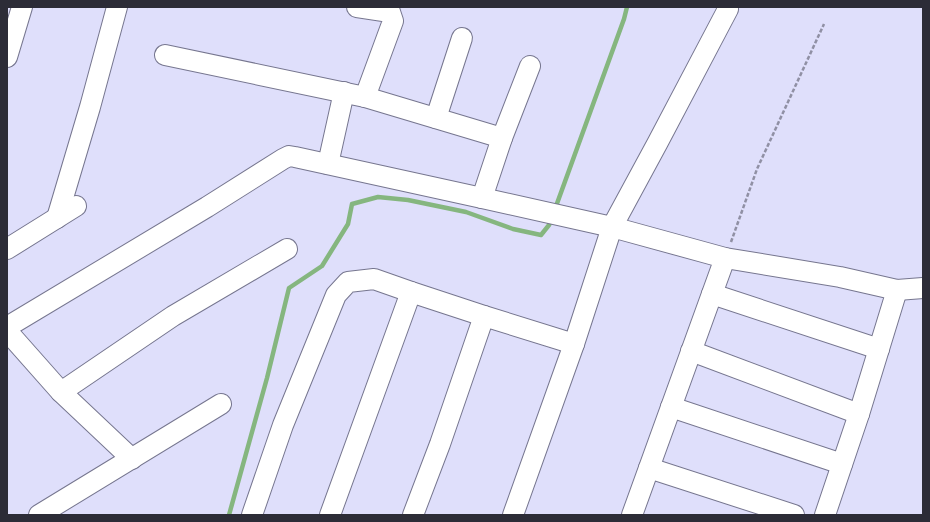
<svg xmlns="http://www.w3.org/2000/svg" width="930" height="522" font-family="Jost,sans-serif">
<rect width="100%" height="100%" fill="#dfdffb"/>
<g fill="none" stroke-linecap="round" stroke-linejoin="round">
<g stroke="#85b67f" stroke-width="4.5">
<polyline points="555,209 624,19 627,7"/>
<polyline points="229,515 267,378 289,288 322,266 348,224 352,204 378,197 408,200 466,212 513,229 541,235 549,225 552,218"/>
</g>
<g stroke="#76768f" stroke-width="22">
<g id="minor">
<polyline points="357,7 390,12 393,21 365,97"/>
<polyline points="165,55 365,97 502,138"/>
<polyline points="7,57 22,7"/>
<polyline points="436,118 462,38"/>
<polyline points="328,164 344,92"/>
<polyline points="482,198 502,138 530,66"/>
<polyline points="57,218 90,107 117,7"/>
<polyline points="7,249 76,206"/>
<polyline points="712,294 879,349"/>
<polyline points="7,327 207,207 283,159 289,156 295,157 482,198 612,227 725,258 840,277 897,290 923,288"/>
<polyline points="7,331 61,392 132,459"/>
<polyline points="691,351 859,414"/>
<polyline points="61,392 173,316 287,249"/>
<polyline points="671,407 842,464"/>
<polyline points="649,468 794,515"/>
<polyline points="39,515 221,404"/>
<polyline points="252,515 283,425 336,295 348,282 374,279 411,292 484,316 574,344"/>
<polyline points="330,515 411,292"/>
<polyline points="413,515 440,444 484,316"/>
<polyline points="513,515 574,344 612,227 658,142 728,9 727,7"/>
<polyline points="632,515 725,258"/>
<polyline points="825,515 859,414 897,290"/>
</g>
</g>
<polyline stroke="#9090a4" stroke-width="2.5" stroke-dasharray="4 2" stroke-linecap="butt" points="731,242 757,169 824,24"/>
<use href="#minor" stroke="#fff" stroke-width="20"/>
</g>
<rect width="930" height="522" fill="none" stroke="#2c2c37" stroke-width="16"/>
</svg>
